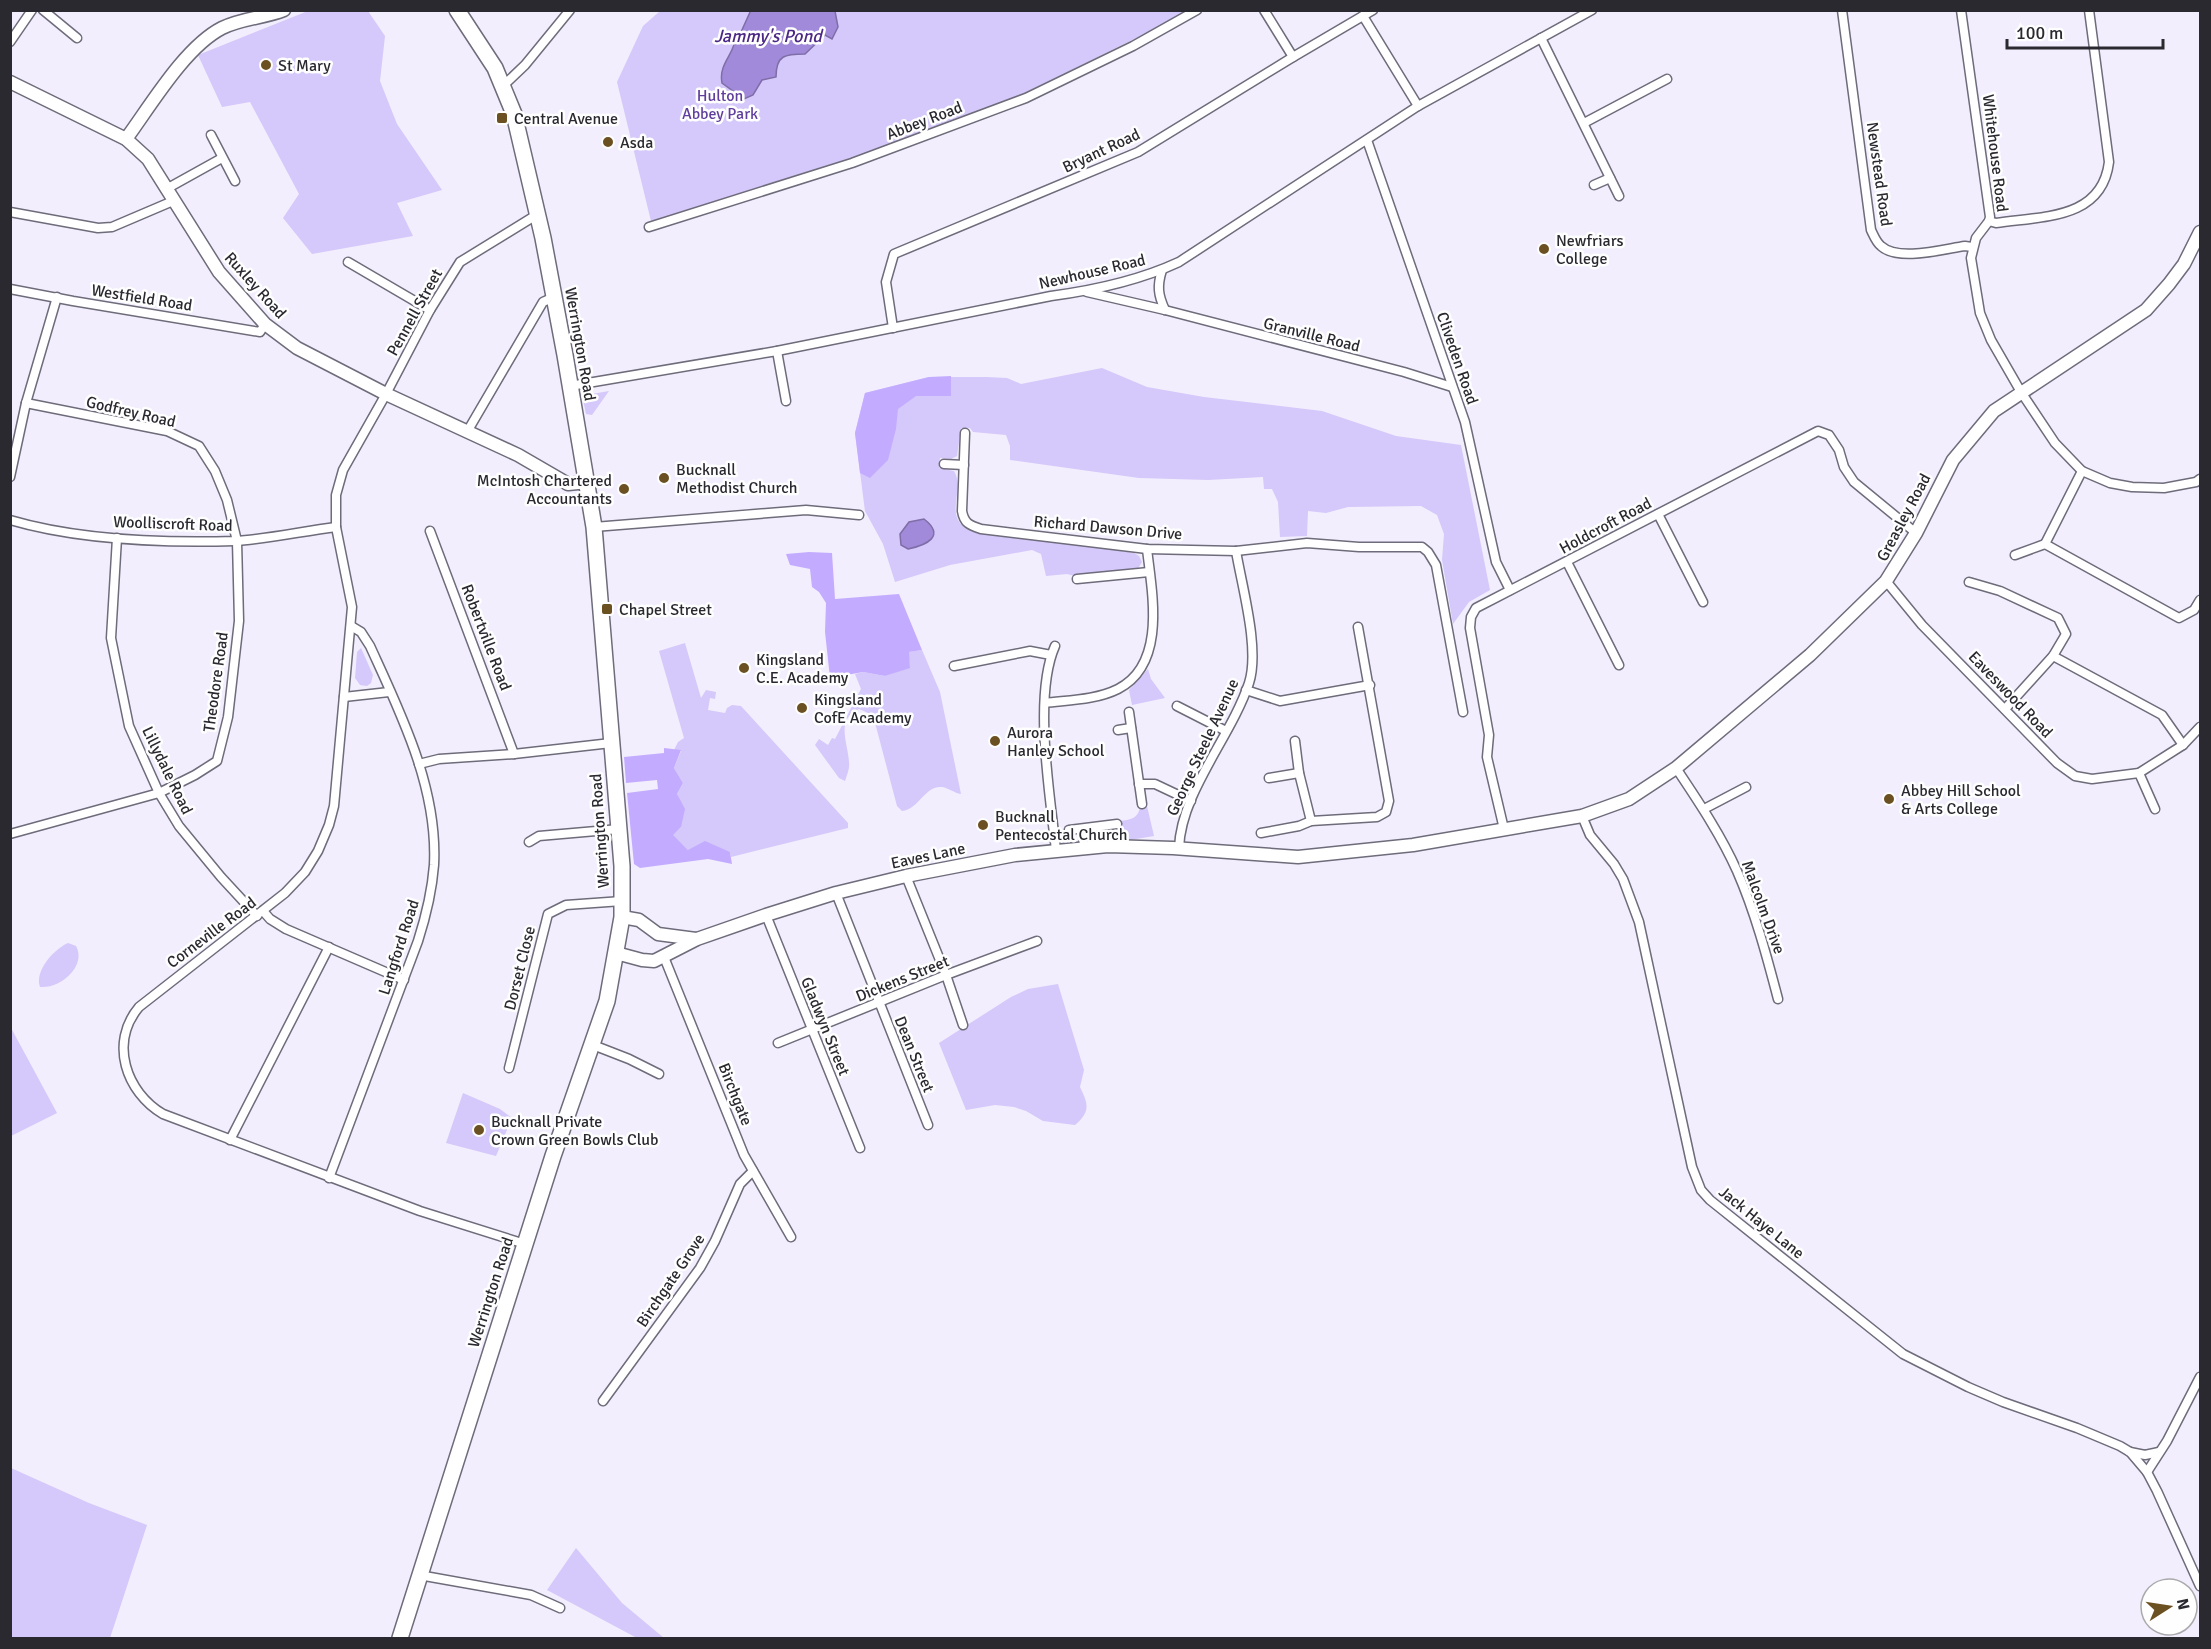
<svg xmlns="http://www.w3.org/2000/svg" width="2211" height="1649" font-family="Signika,sans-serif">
<rect width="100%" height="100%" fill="#f2eefd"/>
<g fill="#d5c8fa">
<polygon points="308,11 368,11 385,36 380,81 397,124 442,190 397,203 413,236 312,254 283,218 299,194 250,102 222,107 198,55"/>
<polygon points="660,11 1191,11 1023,94 853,159 758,191 651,221 617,82 643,26"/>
<path d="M1102,368L1147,387L1204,397L1322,411L1396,436L1461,445L1490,590L1469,602L1453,624L1442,560L1444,534L1437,515L1421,506L1348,507L1326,513L1308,511L1307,536L1280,537L1278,502L1272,489H1264L1263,477L1208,480L1139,478L1010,460V446L1006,435L973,432L970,428H961L957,456L951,459L940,458L939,468L954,471C967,492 938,521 977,533L1097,547L1134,553L1139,556L1142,562L1137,570L1079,577L1067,574L1046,576L1041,554L1032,550L950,565L895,582L883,544L865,511L855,433L865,393L929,377H986L1007,378L1021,384Z"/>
<polygon points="609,391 592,415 586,414 583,400 586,395"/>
<polygon points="685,643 701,698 706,690 716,692 715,699 710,698 708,710 725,713 727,708 732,705 741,706 848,823 848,828 731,857 730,852 688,850 672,835 681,827 677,794 683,783 674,768 681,751 674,750 678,742 684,738 659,651"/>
<polygon points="361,648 373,675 371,683 367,686 360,685 355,678 357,652"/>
<path d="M922,650L940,692L961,794C954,793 949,788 942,787C925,785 919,809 902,811L897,806L873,715L859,709C835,719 848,743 849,762C850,768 847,775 845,781L839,778L815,745L819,739L828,745L832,738L835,739L861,689L855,674L863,672L885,676L910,667L908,652Z"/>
<polygon points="1148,669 1151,679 1165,698 1132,705 1129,690"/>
<path d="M1147,806L1154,836L1130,840L1090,843L1091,833L1118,828V821C1128,820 1138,820 1140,807Z"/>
<path d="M68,943L76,946C87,966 60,989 40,987C34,971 54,949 68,943Z"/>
<path d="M1058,984L1084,1070L1080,1087C1088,1104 1091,1111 1075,1125L1043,1121L1026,1111L1014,1107L995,1105L966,1110L939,1043L1011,997L1028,989Z"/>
<polygon points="10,1026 57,1113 11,1136 10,1136"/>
<polygon points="463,1093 500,1109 512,1118 496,1156 446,1143"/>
<polygon points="11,1468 89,1503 147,1525 110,1638 11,1638"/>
<polygon points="576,1548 622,1603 664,1638 637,1638 547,1590"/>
</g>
<g fill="#c3acff">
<polygon points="951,376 951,396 916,396 898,409 896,429 888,460 870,478 860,473 855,433 865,393 929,377"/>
<polygon points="809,552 832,553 835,599 899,594 922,650 909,652 910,668 885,676 863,672 830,678 825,632 826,603 819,592 812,587 810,569 790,565 786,554"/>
<polygon points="664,748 681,750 674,768 683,783 677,794 685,809 681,827 673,835 688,850 705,841 730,852 732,864 708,859 640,868 634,864 627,793 658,789 657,780 626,783 624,757 664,753"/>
</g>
<g fill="#a18ada" stroke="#7e6da7" stroke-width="1.5">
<path d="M751,10L835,11L838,27L832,39L825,35L805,54C785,54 776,55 776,77L762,80L753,95L744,99L722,83C718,63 736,53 736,35L741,32Z"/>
<path d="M924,519C946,536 927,545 908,549L901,545L900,534L909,522Z"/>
</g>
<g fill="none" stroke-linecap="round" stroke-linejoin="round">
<g stroke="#6e6b7a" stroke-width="11">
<g id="street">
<polyline points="43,10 77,38"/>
<polyline points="1264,10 1293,57"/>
<path d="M1842,10L1871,230C1874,236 1876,242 1881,246C1898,262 1944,249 1965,246L1972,247"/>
<polyline points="1961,10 1990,217 1989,221 1976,238 1971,258 1980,313 1991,340 2021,392 2055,443 2082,471 2110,483 2132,487 2164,488 2196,482 2200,479"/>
<polyline points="1363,16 1418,106"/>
<polyline points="1541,38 1619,196"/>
<polyline points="10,42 32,10"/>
<polyline points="503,86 525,65 570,10"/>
<polyline points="1584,123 1667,79"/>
<polyline points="211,135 235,181"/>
<polyline points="1367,140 1465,422 1496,562 1510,590"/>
<polyline points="1594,185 1610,178"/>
<polyline points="168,188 222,158"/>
<polyline points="10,212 98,228 112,227 173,201"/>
<path d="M1989,221L1996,223C2042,216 2102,220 2109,162L2089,10"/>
<polyline points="649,227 852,163 1026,98 1133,46 1197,10"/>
<polyline points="348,262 430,310"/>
<path d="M1162,270C1157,286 1158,295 1165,310"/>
<polyline points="10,289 73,301 260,332 265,324"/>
<polyline points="1087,292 1165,310 1404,372 1452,387"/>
<polyline points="893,328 886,282 894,254 1138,152 1293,57 1373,10"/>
<polyline points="777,351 786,401"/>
<path d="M570,386L777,351L1051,296C1096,290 1138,281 1179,262L1418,106L1592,10"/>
<polyline points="467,432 543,302 554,297"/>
<path d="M965,433L962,511C964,523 969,525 981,529L1147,549L1236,551L1307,543L1359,547H1422L1428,552L1436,565L1463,712"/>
<polyline points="944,464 964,465"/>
<polyline points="2082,471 2045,544 2179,618 2194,610 2200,600"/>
<polyline points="10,477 26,403 57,297"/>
<polyline points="1658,514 1703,602"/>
<path d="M10,520C78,540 165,543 235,541C269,539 303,531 336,527"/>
<polyline points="594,527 806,510 859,515"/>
<polyline points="430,531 514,754"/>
<polyline points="117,538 111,638 129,726 159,793 179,826 221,877 257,916"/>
<polyline points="2015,555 2045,544"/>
<polyline points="1567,562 1619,665"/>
<polyline points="1077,579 1149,572"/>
<polyline points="1886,581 1922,625 2057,763 2075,776 2092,779 2139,773 2183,745 2200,727"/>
<polyline points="1969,582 2000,591 2058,618 2066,634 2053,656 2005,709"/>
<path d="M1055,646C1033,696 1050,795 1056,850"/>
<polyline points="2053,656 2162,715 2183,745"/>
<polyline points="954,666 1030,651 1051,655"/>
<polyline points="1246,690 1280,701 1370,685"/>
<polyline points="344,697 389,692"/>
<path d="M1045,703C1069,700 1096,700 1118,689C1167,664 1152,593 1147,549"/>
<polyline points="1177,706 1226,731"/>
<polyline points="1129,712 1142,804"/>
<polyline points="1118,730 1131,728"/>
<polyline points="1295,741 1299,773 1311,821"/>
<polyline points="419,764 439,759 514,754 611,743"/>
<path d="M1676,768C1698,801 1721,835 1737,871C1755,912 1767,957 1778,999"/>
<polyline points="2139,773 2155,809"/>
<polyline points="1269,778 1299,773"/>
<polyline points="1139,784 1155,784 1191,801"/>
<polyline points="1704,809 1746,787"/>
<polyline points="1582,816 1590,835 1614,864 1623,879 1639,922 1692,1167 1701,1190 1710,1200 1903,1354 1968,1387 2003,1402 2077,1428 2120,1446 2130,1452 2147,1472 2157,1491 2200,1586"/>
<polyline points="1083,829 1084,848"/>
<polyline points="1504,829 1487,757 1489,735 1470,628 1471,617 1476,608 1818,431 1829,435 1839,450 1844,467 1854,482 1916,533"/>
<polyline points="1069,830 1117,824"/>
<polyline points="1261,833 1299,826 1311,821 1377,817 1386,812 1389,801 1358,627"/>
<polyline points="10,834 159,793 195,775 217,761 228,717 239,621 237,541 227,500 215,471 199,446 167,431 26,403"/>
<polyline points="529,842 539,836 619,829"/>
<path d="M1179,848C1181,792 1231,737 1249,683C1260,649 1242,587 1236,551"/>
<polyline points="906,876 946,975 963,1025"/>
<polyline points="836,893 928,1125"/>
<polyline points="263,911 270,919 286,929 404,980"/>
<polyline points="766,915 860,1148"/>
<polyline points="664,957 744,1155 791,1237"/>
<polyline points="778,1043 946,975 1037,941"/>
<polyline points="593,1045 629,1059 659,1074"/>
<polyline points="509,1068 548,914 566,905 622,901"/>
<polyline points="230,1140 329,947"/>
<path d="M329,1178L418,941C426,916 432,891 434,865C438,788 401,714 370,646L361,632L351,626"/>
<path d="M525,1244L420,1211L163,1114C126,1092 109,1043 139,1007L285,893L305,872L318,851L329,825L334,806L352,607L336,527V495L343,470L386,394L430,310L460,262L538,214"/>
<polyline points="603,1401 700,1268 715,1241 740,1184 753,1171"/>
<polyline points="2130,1452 2145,1455 2159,1452"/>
<polyline points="2147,1472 2167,1441 2200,1377"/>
<polyline points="419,1575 531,1595 560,1608"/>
</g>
</g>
<g stroke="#6e6b7a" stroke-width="15">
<g id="secondary">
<polyline points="10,82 126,139 148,159 219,272 265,324 297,348 386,394 518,455 568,484 588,482"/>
<path d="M126,139C151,105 185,47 222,28C242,18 264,18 284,10"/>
<polyline points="622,917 639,920 658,934 696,939"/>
<polyline points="616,953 642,960 654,961 697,939 766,915 836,893 906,876 1015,855 1108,846 1173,848 1298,857 1413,845 1582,816 1629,799 1676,768 1810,655 1886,581 1916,533 1953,460 1994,411 2146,310 2169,284 2184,264 2200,232"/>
</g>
</g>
<g stroke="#6e6b7a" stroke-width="18">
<polyline id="highway" points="400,1638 553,1156 607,1001 622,917 622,866 594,527 565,355 543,238 514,114 495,68 457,10"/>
</g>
<use href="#street" stroke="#fff" stroke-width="8"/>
<use href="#secondary" stroke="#fff" stroke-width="12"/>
<use href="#highway" stroke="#fff" stroke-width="15"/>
</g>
<g fill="#6b5022" stroke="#fefefe" stroke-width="2">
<circle cx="266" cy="65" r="6"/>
<rect x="496" y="112" width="12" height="12" rx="3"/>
<circle cx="608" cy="142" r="6"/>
<circle cx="1544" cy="249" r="6"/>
<circle cx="664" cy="478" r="6"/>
<circle cx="624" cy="489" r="6"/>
<rect x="601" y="603" width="12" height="12" rx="3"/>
<circle cx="744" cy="668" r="6"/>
<circle cx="802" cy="708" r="6"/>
<circle cx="995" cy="741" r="6"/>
<circle cx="1889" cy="799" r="6"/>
<circle cx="983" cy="825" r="6"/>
<circle cx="479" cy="1130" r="6"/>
</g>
<g text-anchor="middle" stroke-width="5" stroke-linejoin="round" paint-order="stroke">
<g font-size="16" fill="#2b2930" stroke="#fefefe" text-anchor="start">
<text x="278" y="71">St Mary</text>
<text x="514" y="124">Central Avenue</text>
<text x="620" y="148">Asda</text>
<text x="1556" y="246">Newfriars<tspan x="1556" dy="18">College</tspan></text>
<text x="676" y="475">Bucknall<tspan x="676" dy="18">Methodist Church</tspan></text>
<text x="612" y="486" text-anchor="end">McIntosh Chartered<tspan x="612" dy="18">Accountants</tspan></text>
<text x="619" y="615">Chapel Street</text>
<text x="756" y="665">Kingsland<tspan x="756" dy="18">C.E. Academy</tspan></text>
<text x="814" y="705">Kingsland<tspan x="814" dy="18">CofE Academy</tspan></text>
<text x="1007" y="738">Aurora<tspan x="1007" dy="18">Hanley School</tspan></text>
<text x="1901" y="796">Abbey Hill School<tspan x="1901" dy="18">&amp; Arts College</tspan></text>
<text x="995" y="822">Bucknall<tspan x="995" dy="18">Pentecostal Church</tspan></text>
<text x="491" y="1127">Bucknall Private<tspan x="491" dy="18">Crown Green Bowls Club</tspan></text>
</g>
<g font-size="16" fill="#603e9d" stroke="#fefefe">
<text x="720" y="101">Hulton<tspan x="720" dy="18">Abbey Park</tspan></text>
</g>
<g font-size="16" fill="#2b2930" stroke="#fefefe">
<text transform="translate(924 120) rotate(-21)" y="6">Abbey Road</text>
<text transform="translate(1101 150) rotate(-25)" y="6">Bryant Road</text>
<text transform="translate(1996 153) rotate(83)" y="6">Whitehouse Road</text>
<text transform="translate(1880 174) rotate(82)" y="6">Newstead Road</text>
<text transform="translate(1092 271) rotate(-13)" y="6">Newhouse Road</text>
<text transform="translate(256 285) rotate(48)" y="6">Ruxley Road</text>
<text transform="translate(142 297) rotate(9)" y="6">Westfield Road</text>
<text transform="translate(414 312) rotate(-61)" y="6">Pennell Street</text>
<text transform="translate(1312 334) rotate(14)" y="6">Granville Road</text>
<text transform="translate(581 344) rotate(80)" y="6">Werrington Road</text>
<text transform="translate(1458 358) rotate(71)" y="6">Cliveden Road</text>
<text transform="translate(131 411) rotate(13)" y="6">Godfrey Road</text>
<text transform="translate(1903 517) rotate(-62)" y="6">Greasley Road</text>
<text transform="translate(173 523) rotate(2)" y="6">Woolliscroft Road</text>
<text transform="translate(1605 525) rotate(-28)" y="6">Holdcroft Road</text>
<text transform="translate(1108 527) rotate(5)" y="6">Richard Dawson Drive</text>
<text transform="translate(487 637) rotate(69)" y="6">Robertville Road</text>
<text transform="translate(215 682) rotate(-82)" y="6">Theodore Road</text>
<text transform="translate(2011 694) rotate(46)" y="6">Eaveswood Road</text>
<text transform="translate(1202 747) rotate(-65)" y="6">George Steele Avenue</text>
<text transform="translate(168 770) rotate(64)" y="6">Lillydale Road</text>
<text transform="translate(599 831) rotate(-94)" y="6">Werrington Road</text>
<text transform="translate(928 855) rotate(-12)" y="6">Eaves Lane</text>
<text transform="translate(1764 907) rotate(70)" y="6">Malcolm Drive</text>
<text transform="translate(211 932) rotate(-37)" y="6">Corneville Road</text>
<text transform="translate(398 947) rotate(-72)" y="6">Langford Road</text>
<text transform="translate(519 968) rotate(-76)" y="6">Dorset Close</text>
<text transform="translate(902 978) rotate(-22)" y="6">Dickens Street</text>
<text transform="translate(826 1026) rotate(68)" y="6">Gladwyn Street</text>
<text transform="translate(915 1054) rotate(68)" y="6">Dean Street</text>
<text transform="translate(736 1094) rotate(68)" y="6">Birchgate</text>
<text transform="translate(1762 1222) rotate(39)" y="6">Jack Haye Lane</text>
<text transform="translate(670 1280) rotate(-56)" y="6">Birchgate Grove</text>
<text transform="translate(490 1292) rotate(-72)" y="6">Werrington Road</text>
</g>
<g font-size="18" font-style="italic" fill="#4c2885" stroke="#fefefe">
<text x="768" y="42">Jammy's Pond</text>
</g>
</g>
<rect width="2211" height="1649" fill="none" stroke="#2b2930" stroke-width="24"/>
<g transform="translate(2169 1607) rotate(78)"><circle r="28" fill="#fefefe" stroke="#aaa9ac" stroke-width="1.5"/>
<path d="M0-4.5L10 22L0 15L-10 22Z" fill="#6b5022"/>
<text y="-9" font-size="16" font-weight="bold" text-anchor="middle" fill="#2b2930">N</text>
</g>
<path d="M2007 39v9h156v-9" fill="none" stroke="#2b2930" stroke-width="3"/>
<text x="2016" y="39" font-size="18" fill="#2b2930" stroke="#fefefe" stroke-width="4.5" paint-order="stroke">100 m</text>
</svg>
